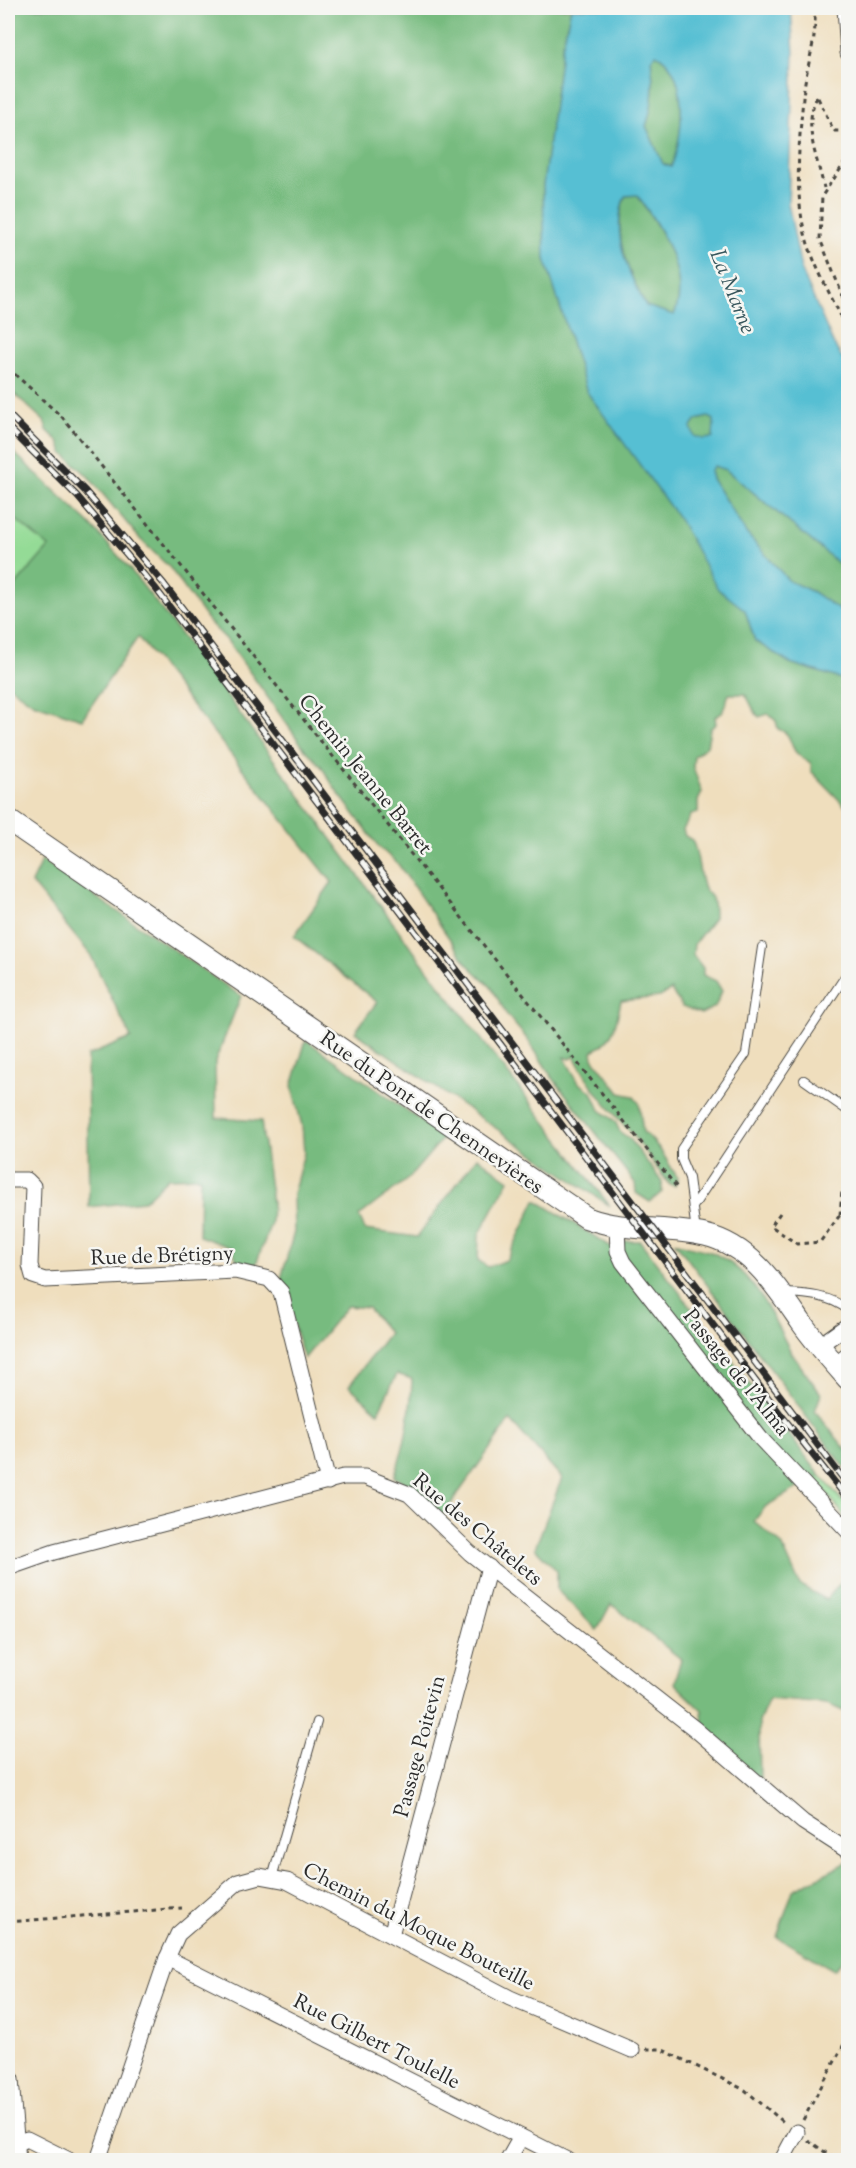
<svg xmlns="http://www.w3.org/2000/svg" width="856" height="2168" font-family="'Sorts Mill Goudy',serif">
<rect width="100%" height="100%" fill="#f6f6f2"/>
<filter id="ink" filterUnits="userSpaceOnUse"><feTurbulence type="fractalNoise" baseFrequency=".0167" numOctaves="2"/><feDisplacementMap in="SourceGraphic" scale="12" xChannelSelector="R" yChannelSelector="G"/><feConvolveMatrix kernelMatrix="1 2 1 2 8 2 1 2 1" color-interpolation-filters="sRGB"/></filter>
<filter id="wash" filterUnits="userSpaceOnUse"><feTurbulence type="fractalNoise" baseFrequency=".008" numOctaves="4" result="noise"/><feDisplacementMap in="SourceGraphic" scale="24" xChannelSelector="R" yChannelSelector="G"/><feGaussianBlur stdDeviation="1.35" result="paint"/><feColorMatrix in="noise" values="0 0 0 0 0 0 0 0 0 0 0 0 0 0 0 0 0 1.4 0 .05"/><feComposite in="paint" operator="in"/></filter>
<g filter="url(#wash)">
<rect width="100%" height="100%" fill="#efdebd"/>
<g fill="#94db96" stroke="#608360" stroke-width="1.5">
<polygon points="8,513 50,547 8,594"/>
<polygon points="820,1475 848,1507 848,1521 815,1478"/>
</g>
<g fill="#77bb7f" stroke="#517355" stroke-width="1.5">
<path d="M8,8H571L561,52L543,186L545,259L587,392L684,524L718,588L745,610L755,641L790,663L848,681V819L847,808L811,771V763C806,760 798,756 795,751C788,740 792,734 778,729L776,721L768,714L759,717C752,710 751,702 745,694H729L722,713L715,717L716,724L710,729L707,746L694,756L693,767L702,792L698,801V813L691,815L683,830L685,836L692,840C699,854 698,870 703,886C705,891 710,894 712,898C714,904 714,912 714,918L694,944L693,955L703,968V975L716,981L722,991L715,1007L701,1014L682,1007L671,990L660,997L621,1001C616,1022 615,1042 592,1051L593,1058L620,1093L633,1096L639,1103L643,1132C660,1144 666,1161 678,1178L675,1186L670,1185C657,1169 646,1151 633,1135C611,1111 590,1087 574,1056L571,1059L564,1057L579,1083L592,1092L600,1110L615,1121L620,1132L630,1139L662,1182V1192L650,1202L636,1193L635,1183L552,1077L528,1040L507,1015L491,987L467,964L398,864L379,847L336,790L321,766L304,748L226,639L208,621L170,568L140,539L87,475L63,453L59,442L47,430L44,421L8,388Z"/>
<path d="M657,54C691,74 683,135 672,167L663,164L646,126C654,103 654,83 651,58Z"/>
<path d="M637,195C660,228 691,274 674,315L646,306C628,272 611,235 625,196Z"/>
<polygon points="708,417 715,420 713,438 703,440 694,436 690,427 696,420"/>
<polygon points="8,447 89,523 130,569 205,666 418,957 610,1206 355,1032 377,1002 294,936 332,882 138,637 82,719 33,703 8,685 8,594 49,547 8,513"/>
<polygon points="714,466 726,470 848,571 848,616 813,592 789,581 746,533 712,479 710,470"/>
<polygon points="42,860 241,996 215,1062 216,1118 261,1121 272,1204 271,1223 255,1267 239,1266 232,1248 199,1236 200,1177 168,1178 144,1201 89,1207 87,1056 131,1038 90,954 31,883"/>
<path d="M306,1040L444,1137L409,1178L359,1216L365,1230L417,1237L477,1157L509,1180L479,1235L478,1260L488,1267L507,1260L536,1200L610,1246L619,1250L625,1241H640L820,1475L766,1506L754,1521L782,1545L800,1585L826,1600L848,1574V1713L827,1704L769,1699L759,1722L760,1780L703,1727L702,1710L674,1683L681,1659L611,1604L597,1630L557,1590V1571L535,1548L562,1478L510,1420L443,1515L420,1492L394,1477C406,1444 411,1414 412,1379L397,1374L378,1412L349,1386L389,1333L368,1308L347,1306L304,1359L280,1282L294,1232L293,1194L304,1153L302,1126L292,1086Z"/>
<path d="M675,1242C686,1246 699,1248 711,1252C755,1271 770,1313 791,1352C800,1366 811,1380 821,1394L815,1411L848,1452V1472Z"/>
<polygon points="848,1862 848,1953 834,1970 777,1937 793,1890"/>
</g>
<path fill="#56bfd3" stroke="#40757f" stroke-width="1.5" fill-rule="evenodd" d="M571,8H791L794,54L788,203L801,269L834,345L848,367V571L726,470L714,466L710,471L712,479L746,533L789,581L813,592L848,616V681L790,663L755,641L745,610L718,589L679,519L587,392L545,259L543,186L561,52ZM656,54C690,71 684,137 671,167L663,164L646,126C654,103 654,83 651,59ZM637,195C660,226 691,276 674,315L646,306C628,273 610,234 625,196ZM708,417L714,420L713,438L703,439L694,436L691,427L696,420Z"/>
</g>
<g filter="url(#ink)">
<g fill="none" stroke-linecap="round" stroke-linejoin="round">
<g stroke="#484641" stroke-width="10">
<g id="lane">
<polyline points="804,1080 848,1111"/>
<polyline points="693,1207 848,972"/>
<polyline points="696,1232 689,1178 681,1159 681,1149 746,1054 762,947"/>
<path d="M785,1293C807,1294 830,1295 848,1310"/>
<polyline points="272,1878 317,1722"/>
</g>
</g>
<g stroke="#484641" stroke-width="17">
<g id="street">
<polyline points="845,8 848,53"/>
<polyline points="8,1180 27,1180 33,1186 30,1265 33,1276 45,1280 235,1271 269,1279 281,1292 328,1482"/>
<polyline points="617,1226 618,1251 623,1262 761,1439 848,1531"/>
<polyline points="820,1345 848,1325"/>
<polyline points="835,1364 848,1354"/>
<polyline points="8,1568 54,1552 343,1477 365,1477 409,1494 470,1553 695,1729 803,1822 848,1851"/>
<polyline points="391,1935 489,1567"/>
<polyline points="167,1958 567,2160"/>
<polyline points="8,2148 27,2139 69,2160"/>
<polyline points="98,2160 167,1958 178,1934 238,1882 260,1876 287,1881 510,1998 632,2050"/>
<polyline points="508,2160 521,2137"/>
<polyline points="782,2160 797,2132"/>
</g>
</g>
<g stroke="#484641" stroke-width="23">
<g id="secondary">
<path d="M8,820L587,1218C625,1232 666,1226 705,1235C751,1246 776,1286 801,1322C815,1342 832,1361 848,1379"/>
<polyline points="8,2080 15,2160"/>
</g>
</g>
<g stroke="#484641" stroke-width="3" stroke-dasharray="4.5 4.5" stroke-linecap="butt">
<path d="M814,8C819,37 805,68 803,98C799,146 793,197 808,244C818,274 835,303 848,331"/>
<path d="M817,97C802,126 818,159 824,188"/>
<polyline points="818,98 832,127 835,131 844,131"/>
<polyline points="846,161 822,196 820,239 848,309"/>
<polyline points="8,368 63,418 679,1190"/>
<polyline points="780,1213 771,1226 797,1244 820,1242 840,1215 848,1220"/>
<polyline points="840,1215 842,1191"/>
<polyline points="8,1922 182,1908"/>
<polyline points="646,2049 661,2049 745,2090 786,2124"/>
<polyline points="803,2120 848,2037"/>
<polyline points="808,2140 836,2160"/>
</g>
<use href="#lane" stroke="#fff" stroke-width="8"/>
<use href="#street" stroke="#fff" stroke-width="15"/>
<use href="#secondary" stroke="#fff" stroke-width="21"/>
<g stroke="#2b2b2b" stroke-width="7">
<g id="rail">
<polyline points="8,414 85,491 164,584 848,1485"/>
<polyline points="8,427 77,496 156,589 782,1416 848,1499"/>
</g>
</g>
<use href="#rail" stroke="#f6f6f2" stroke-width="4.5" stroke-dasharray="14" stroke-linecap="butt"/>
</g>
</g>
<g text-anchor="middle" stroke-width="5" stroke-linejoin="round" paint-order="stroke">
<g font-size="21" fill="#2b2b2b" stroke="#f6f6f2">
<text transform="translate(366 774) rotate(51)" y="7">Chemin Jeanne Barret</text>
<text transform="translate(432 1112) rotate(35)" y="7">Rue du Pont de Chennevières</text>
<text transform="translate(162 1255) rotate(-2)" y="7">Rue de Brétigny</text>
<text transform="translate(737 1372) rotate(51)" y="7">Passage de l'Alma</text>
<text transform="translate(478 1529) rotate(40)" y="7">Rue des Châtelets</text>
<text transform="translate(419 1746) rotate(-75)" y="7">Passage Poitevin</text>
<text transform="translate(419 1926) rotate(27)" y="7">Chemin du Moque Bouteille</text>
<text transform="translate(377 2041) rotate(27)" y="7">Rue Gilbert Toulelle</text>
</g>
<g font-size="22" font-style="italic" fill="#38575d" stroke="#f6f6f2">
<text transform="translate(734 291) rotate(68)" y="8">La Marne</text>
</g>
</g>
<rect width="856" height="2168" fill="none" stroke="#f6f6f2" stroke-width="30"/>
</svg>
